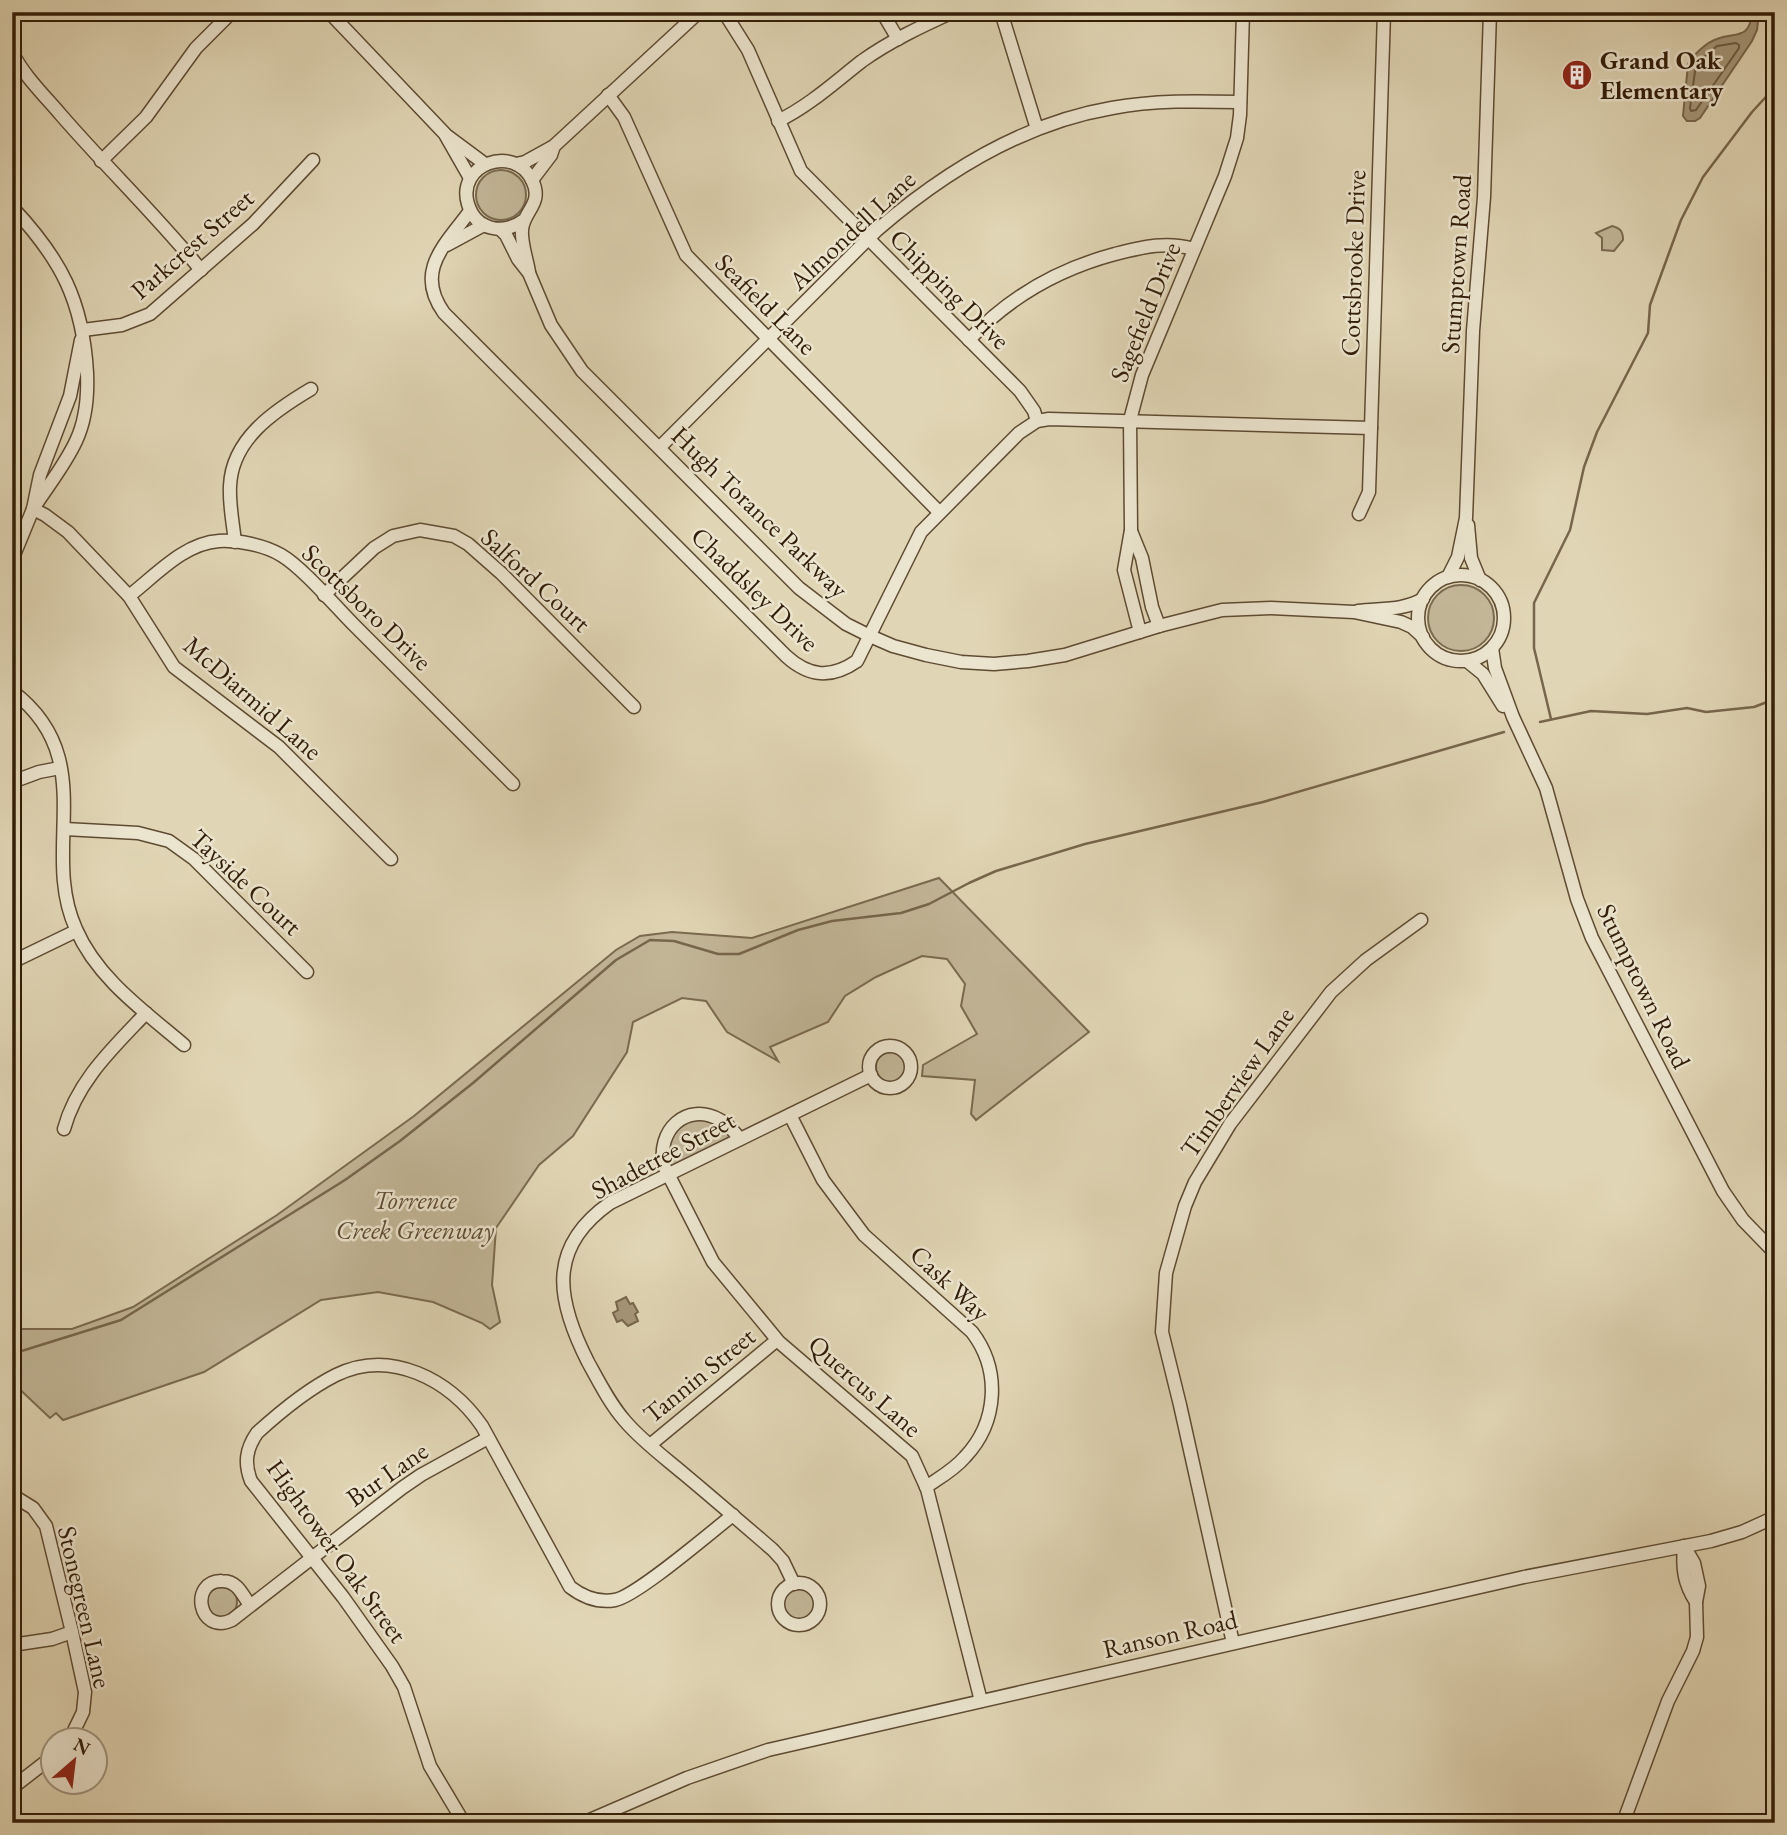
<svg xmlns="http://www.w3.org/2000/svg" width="1787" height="1835" font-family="'EB Garamond',serif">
<rect width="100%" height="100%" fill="#e0d5b4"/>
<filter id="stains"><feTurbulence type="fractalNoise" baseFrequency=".00286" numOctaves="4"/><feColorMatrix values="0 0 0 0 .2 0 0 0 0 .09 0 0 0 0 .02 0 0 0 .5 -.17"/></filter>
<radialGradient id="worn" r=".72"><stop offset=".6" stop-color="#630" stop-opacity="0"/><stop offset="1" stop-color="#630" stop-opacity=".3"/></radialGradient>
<g fill="#c2b697" stroke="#7a6a4f" stroke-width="2">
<circle cx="501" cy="195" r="25"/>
<path d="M1612,226C1620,228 1623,231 1623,240L1614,251L1602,250V238L1596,233Z"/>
<circle cx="1461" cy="618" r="33"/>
<polygon points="939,878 1089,1032 976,1120 971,1114 975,1080 922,1076 923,1065 977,1034 961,1006 965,984 947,959 922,956 876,977 845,996 828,1022 770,1047 778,1061 727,1032 706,1001 682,998 633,1022 627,1052 573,1136 539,1165 496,1228 492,1285 500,1322 490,1329 482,1323 433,1302 378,1292 321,1300 204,1372 63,1420 56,1413 50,1418 12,1382 12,1332 17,1329 72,1329 133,1307 277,1215 414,1116 616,950 640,936 672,932 752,938"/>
<circle cx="891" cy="1067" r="15"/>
<path d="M693,1119L710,1120L728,1132L729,1138L672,1166L668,1162C669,1136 671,1132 693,1119Z"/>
<circle cx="222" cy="1602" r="15"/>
<circle cx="799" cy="1605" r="16"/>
</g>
<g fill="#a59679" stroke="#77664b" stroke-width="2">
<path d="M1752,12H1759L1757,30L1752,41L1700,118L1695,121H1687L1683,116L1688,64C1693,55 1707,42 1717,39C1736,32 1750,40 1752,12Z"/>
<polygon points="626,1297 630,1304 633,1303 638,1312 635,1314 638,1321 628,1326 622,1320 617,1322 613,1313 618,1310 616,1302"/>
</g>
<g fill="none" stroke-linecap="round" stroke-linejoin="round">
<polygon stroke="#6c5a40" stroke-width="2" points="1736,43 1739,45 1739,48 1696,110 1691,111 1690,108 1696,64 1717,46"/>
<g stroke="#77664b" stroke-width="2.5">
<polyline points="1551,719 1534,648 1534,603 1570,530 1584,467 1597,432 1648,333 1650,305 1681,220 1703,177 1752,112 1775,87"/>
<polyline points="1540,722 1591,711 1647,714 1687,708 1706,712 1754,707 1775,699"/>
<polyline points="12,1354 121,1320 345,1180 400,1141 473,1083 616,960 650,940 674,941 718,954 739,954 798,930 832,921 901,913 929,904 969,883 996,871 1085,844 1263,802 1504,732"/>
</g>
<g stroke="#5e4b32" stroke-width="15">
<g id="minor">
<polyline points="329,12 446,135 485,164"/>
<polyline points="724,12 748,50 801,171 1020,391 1034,411 1037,421"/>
<polyline points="882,12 898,39"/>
<polyline points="1001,12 1037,129"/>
<path d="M12,52C24,76 44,95 61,115C107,168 157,216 201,270"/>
<polyline points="608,95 624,117 686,255 939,512"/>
<path d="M778,121C809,106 835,82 862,61C890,41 922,26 953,12"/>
<polyline points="446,136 470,178"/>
<polyline points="101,161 146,117 196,48 232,12"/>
<polyline points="516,164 525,162 554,146 699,12"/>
<polyline points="532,180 551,155 554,146"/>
<path d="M12,207C61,259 83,301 87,373C88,396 86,420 76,441C65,465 47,487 33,509"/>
<path d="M470,211C445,245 414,271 444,313L786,656C809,677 831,679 857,661L921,532L1019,433L1037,421L1049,419L1371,428"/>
<path d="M524,220C504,235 476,231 468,204C456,165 513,143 532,180C544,204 523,211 522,230C521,243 527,259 529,272"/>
<polyline points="500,229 506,235 518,259 529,273 551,325 582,371 799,588 846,624 870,636 893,646 926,655 961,662 994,664 1028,661 1065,655 1159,626 1222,610 1271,608 1354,612 1401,622 1412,627 1423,637"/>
<polyline points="447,245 484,225"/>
<polyline points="83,330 122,325 150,314 253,224 313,160"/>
<path d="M969,340C1009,297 1059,269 1115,254C1143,247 1166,241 1194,249"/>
<path d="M660,447L877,230C943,173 1024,123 1112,108C1154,100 1197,101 1240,102"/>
<polyline points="33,509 45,515 68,532 129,596 174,667 279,747 391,859"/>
<polyline points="1359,514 1369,492 1384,12"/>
<polyline points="1468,525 1471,558 1480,580"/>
<polyline points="1131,531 1142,558 1152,607 1159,626"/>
<path d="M235,542C233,523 229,505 230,486C232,439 274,411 311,389"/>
<polyline points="12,560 33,509 40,475 70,396 81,340"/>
<circle cx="1461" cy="618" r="43"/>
<polyline points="1448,577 1458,557 1466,518 1473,331 1484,197 1490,12"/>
<polyline points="324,595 374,548 393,536 420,530 454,536 468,544 501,573 634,707"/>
<path d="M129,596C155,576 184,543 219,541C238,540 264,545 281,555C303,568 335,606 354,625C407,678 460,731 513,784"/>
<path d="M1358,611C1379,608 1403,611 1423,599"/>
<polyline points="1140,632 1124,570 1131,530 1130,420 1142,375 1225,176 1237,138 1240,115 1243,12"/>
<polyline points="1492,648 1495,668 1513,717 1546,788 1577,899 1592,938 1723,1191 1743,1220 1775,1253"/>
<polyline points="1467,661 1483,674 1503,706"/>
<path d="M12,691C102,759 39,848 76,929C97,978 144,1011 184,1045"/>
<polyline points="12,782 39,772 60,768"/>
<polyline points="65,829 138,833 169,841 194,859 307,972"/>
<polyline points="12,962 76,931"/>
<circle cx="890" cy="1067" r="21"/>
<path d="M790,1115L823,1180L864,1235L972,1332C1001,1370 998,1422 965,1457C954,1470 939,1478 926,1487"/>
<path d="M64,1129C77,1081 113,1048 146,1013"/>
<path d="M740,1139C734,1132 729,1124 720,1120C686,1101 656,1131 664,1166L713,1262L779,1342L912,1456L927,1489L981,1701"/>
<polyline points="650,1445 777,1340"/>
<polyline points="12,1495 33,1508 46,1526 72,1632 85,1692 83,1712 69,1741"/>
<path d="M1684,1547C1682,1568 1684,1584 1696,1602"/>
<circle cx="799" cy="1604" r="21"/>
<path d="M794,1584L783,1561L773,1550C744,1525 714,1499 684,1474C664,1457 642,1441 625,1421C610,1404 599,1382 588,1362C557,1301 546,1248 610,1203L871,1075"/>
<path d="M250,1605C246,1600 242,1592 237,1587C233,1583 228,1581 222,1581C189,1580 198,1636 232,1620L402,1488L421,1475L488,1438"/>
<polyline points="1233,1643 1180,1405 1162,1332 1166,1273 1185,1206 1195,1182 1230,1124 1331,992 1366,960 1421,920"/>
<polyline points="12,1645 52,1639 72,1632"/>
<polyline points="12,1788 52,1757"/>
<path d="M464,1823L430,1766L404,1687L392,1666L343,1597L251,1481C244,1463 246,1449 257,1433C280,1412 308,1389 336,1375C391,1348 450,1380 482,1426L570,1587C583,1597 598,1603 615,1600C637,1596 711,1532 733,1515"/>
<polyline points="583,1823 687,1778 768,1750 1524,1577 1711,1541 1742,1532 1775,1517"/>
<polyline points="1623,1823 1668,1701 1693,1651 1697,1637 1696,1602 1699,1586 1694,1563 1684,1546"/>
</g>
</g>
<use href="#minor" stroke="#ebe4ce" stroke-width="12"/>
</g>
<defs>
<g id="building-disc" transform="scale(1.575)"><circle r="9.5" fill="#8f2418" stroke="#ebe4ce"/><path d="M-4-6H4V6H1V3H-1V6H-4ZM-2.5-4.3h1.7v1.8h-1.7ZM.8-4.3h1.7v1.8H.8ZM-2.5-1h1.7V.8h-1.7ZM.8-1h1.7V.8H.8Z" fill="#fff"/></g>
</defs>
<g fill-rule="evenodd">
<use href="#building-disc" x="1577" y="75"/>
</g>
<g text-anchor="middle" stroke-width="5" stroke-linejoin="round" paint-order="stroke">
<g font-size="26" font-weight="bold" fill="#321d07" stroke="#ebe4ce" text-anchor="start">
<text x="1600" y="69">Grand Oak<tspan x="1600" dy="30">Elementary</tspan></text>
</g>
<g font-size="26" fill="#321d07" stroke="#ebe4ce">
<text transform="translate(852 230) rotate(-43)" y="9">Almondell Lane</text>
<text transform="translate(192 244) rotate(-41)" y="9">Parkcrest Street</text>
<text transform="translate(1353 263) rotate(-88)" y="9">Cottsbrooke Drive</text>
<text transform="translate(1456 264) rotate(-86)" y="9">Stumptown Road</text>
<text transform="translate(950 289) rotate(45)" y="9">Chipping Drive</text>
<text transform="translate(766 304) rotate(45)" y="9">Seafield Lane</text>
<text transform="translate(1145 312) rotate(-68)" y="9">Sagefield Drive</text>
<text transform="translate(760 512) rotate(44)" y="9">Hugh Torance Parkway</text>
<text transform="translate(536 580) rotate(43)" y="9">Salford Court</text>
<text transform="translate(755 589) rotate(44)" y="9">Chaddsley Drive</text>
<text transform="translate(367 607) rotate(44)" y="9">Scottsboro Drive</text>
<text transform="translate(253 698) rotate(41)" y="9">McDiarmid Lane</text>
<text transform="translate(246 882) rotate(43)" y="9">Tayside Court</text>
<text transform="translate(1644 986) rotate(64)" y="9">Stumptown Road</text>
<text transform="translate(1237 1082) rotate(-55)" y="9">Timberview Lane</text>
<text transform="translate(663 1155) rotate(-28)" y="9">Shadetree Street</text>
<text transform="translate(950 1283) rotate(43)" y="9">Cask Way</text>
<text transform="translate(699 1375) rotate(-39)" y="9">Tannin Street</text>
<text transform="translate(865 1386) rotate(41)" y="9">Quercus Lane</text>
<text transform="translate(387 1474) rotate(-35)" y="9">Bur Lane</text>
<text transform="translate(337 1551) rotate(54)" y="9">Hightower Oak Street</text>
<text transform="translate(85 1607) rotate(77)" y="9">Stonegreen Lane</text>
<text transform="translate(1170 1634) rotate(-13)" y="9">Ranson Road</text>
</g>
<g font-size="26" font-style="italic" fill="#5d4b32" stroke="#ebe4ce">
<text x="415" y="1209">Torrence<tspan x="415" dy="30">Creek Greenway</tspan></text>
</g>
</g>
<rect width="1787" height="1835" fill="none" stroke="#e0d5b4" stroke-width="42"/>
<rect x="14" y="14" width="1759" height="1807" fill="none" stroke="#321d07" stroke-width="3.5"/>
<rect x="21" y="21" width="1745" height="1793" fill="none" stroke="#321d07" stroke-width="2"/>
<g transform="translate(74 1761) rotate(28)"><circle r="33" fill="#ebe4ce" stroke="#a1947e" stroke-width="2"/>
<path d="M0-5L12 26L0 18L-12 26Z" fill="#8f2418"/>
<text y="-10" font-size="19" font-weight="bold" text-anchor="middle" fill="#321d07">N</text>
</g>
<rect width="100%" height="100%" filter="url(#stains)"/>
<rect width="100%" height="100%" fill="url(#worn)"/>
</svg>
